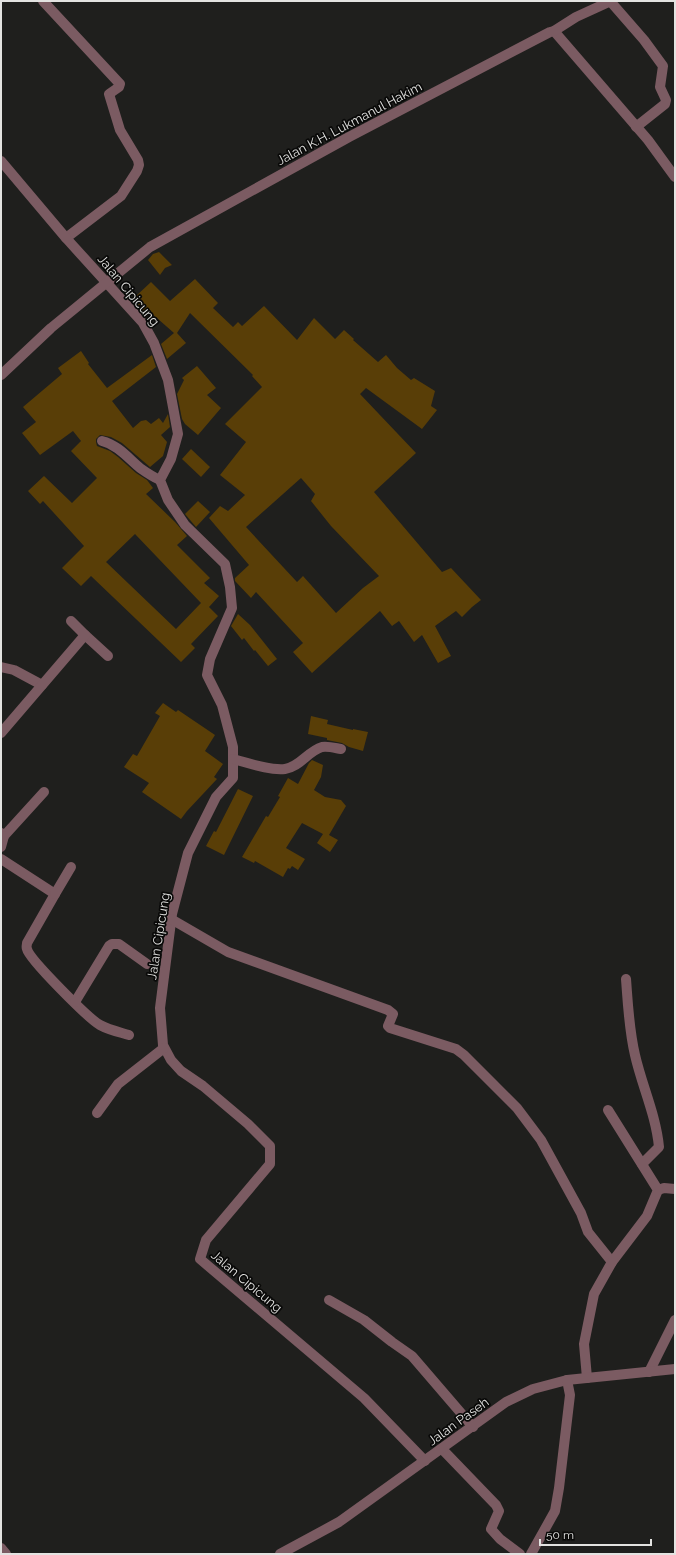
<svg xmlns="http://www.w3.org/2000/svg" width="676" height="1555" font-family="Raleway,sans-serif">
<rect width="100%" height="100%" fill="#1f1f1d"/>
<g fill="#593e07" fill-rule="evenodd">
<polygon points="159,252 172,265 165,268 160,275 148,260 153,254"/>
<path d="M195,279L218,303L213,308L233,327L238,322L242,326L264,306L297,340L314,318L335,339L344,330L354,339L353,340L378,362L386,355L397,368L411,380L414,378L435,391L431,406L437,410L422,429L366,388L360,394L416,453L374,492L442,572L451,568L481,600L472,607L462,617L456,611L435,626L451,656L438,663L422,635L414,642L399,621L392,626L380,611L312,673L293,652L303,643L256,592L251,598L235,581V578L249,565L209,518L220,506L228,511L245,495L220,475L246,442L225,424L262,387L252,376L253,375L190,313L177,333L186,343L167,359L161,344L174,333L150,312L146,317L137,306L141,302L135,297L151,282L170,301ZM301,478L315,494L311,501L331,526L379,576L363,588L336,613L303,576L297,582L246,527Z"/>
<path d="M81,351L89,363L88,364L107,388L152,355L156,367L112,401L133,428L141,421L146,420L151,424L159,418L163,423L168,414L170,427L161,435L167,442L163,456L150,467L122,443L111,437L100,435L96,439V442L97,446L110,451L118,457L136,473L147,480L153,488L146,494L175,522L187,536L177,545L210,578L204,583L219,596L209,607L218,616L191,644L195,648L181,662L91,576L81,586L62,568L84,546L43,501L40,504L28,491L44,476L72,503L97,478L71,451L81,441L73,431L40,455L22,433L36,422L23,407L62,374L58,368ZM135,534L201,603L176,629L106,562Z"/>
<polygon points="197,366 216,388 207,395 221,408 198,435 185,424 182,419 177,394 184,380 182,378"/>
<polygon points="191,449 210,467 201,477 182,459"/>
<polygon points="198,501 210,512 196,527 185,514"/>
<polygon points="238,614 250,625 277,659 268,666 255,650 254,651 244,638 242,640 231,626"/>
<polygon points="163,703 176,712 178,710 215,735 205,751 223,764 214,777 217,779 187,811 181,819 142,792 149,783 124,767 133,754 137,756 160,716 155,713"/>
<polygon points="311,716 328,720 327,724 353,730 353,729 368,732 363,751 349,747 342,743 327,740 327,738 308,734"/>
<polygon points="312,760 323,765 321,777 314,790 325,797 341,800 346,806 329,835 338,840 330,852 317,843 323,834 302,823 286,848 305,859 298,870 292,866 290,869 288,868 283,877 255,861 254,863 242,857 266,816 268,817 280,797 278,796 288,778 298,784 309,763"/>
<polygon points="238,789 253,796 224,855 206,846 214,831 216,832"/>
</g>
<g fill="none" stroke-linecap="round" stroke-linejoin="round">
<g stroke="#7b5b62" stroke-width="10">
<polyline points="43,1 120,84 119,87 109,94 120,130 138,160 139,165 137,171 121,196 66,238"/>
<polyline points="610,1 644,40 663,66 660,87 666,100 665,104 636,127"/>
<polyline points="554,31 648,140 675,177"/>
<polyline points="1,161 66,238 143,323 154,343 168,380 178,434 171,459 160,480 168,500 185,525 225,564 230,587 232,608 210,659 207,675 222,705 233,747 233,778 216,797 188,853 172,914 160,1008 163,1045 171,1060 181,1071 203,1086 248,1124 270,1146 270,1164 206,1240 200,1259 364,1398 425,1461"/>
<polyline points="1,375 51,328 150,247 349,137 550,32 554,31 576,17 611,1"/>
<path d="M102,441C118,445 128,458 140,468C147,473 153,477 160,480"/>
<polyline points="85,635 108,656"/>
<polyline points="1,667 14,670 42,685"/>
<polyline points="1,733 85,635 71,621"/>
<path d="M233,759C248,763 271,771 285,769C300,767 308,751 322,747C328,746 335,748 341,749"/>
<polyline points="1,833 4,836 44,792"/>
<polyline points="1,847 4,836"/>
<path d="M1,859L55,894L27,943C27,945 26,947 27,949C29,959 89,1019 100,1025C109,1030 119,1032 129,1035"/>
<polyline points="55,894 71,867"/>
<polyline points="171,919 228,952 388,1010 393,1014 388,1026 390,1028 456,1049 464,1055 517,1108 541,1140 581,1213 588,1232 612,1262"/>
<path d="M626,979C628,1005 629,1030 635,1055C642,1086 656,1115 659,1147L642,1164"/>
<polyline points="75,1002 109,946 112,944 119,944 147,964"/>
<polyline points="97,1113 118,1084 164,1048"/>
<polyline points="658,1190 664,1188 675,1189"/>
<polyline points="329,1300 364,1320 392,1342 412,1356 473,1427"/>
<polyline points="649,1372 675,1320"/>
<polyline points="587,1378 584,1344 594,1294 612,1262 647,1216 658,1190 608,1110"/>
<polyline points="442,1449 496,1505 499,1511 491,1529 500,1539 520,1554"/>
<polyline points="1,1548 6,1554"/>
<polyline points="280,1554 339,1522 506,1402 533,1389 567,1380 675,1369"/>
<polyline points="531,1554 555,1511 559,1488 570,1395 567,1380"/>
</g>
</g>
<g text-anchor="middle" stroke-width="3.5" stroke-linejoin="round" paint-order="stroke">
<g font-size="13" fill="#e3e3e1" stroke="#090908">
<text transform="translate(349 123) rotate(-28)" y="5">Jalan K.H. Lukmanul Hakim</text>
<text transform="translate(129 290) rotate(50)" y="5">Jalan Cipicung</text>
<text transform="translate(158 936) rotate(-81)" y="5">Jalan Cipicung</text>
<text transform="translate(247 1281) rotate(40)" y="5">Jalan Cipicung</text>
<text transform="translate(458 1421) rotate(-36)" y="5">Jalan Paseh</text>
</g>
</g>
<rect width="676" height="1555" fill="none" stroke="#e3e3e1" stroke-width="4"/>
<path d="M540 1539v6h111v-6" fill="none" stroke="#e3e3e1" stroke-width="2"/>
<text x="546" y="1539" font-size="12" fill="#e3e3e1" stroke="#090908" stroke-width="3" paint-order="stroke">50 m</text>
</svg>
